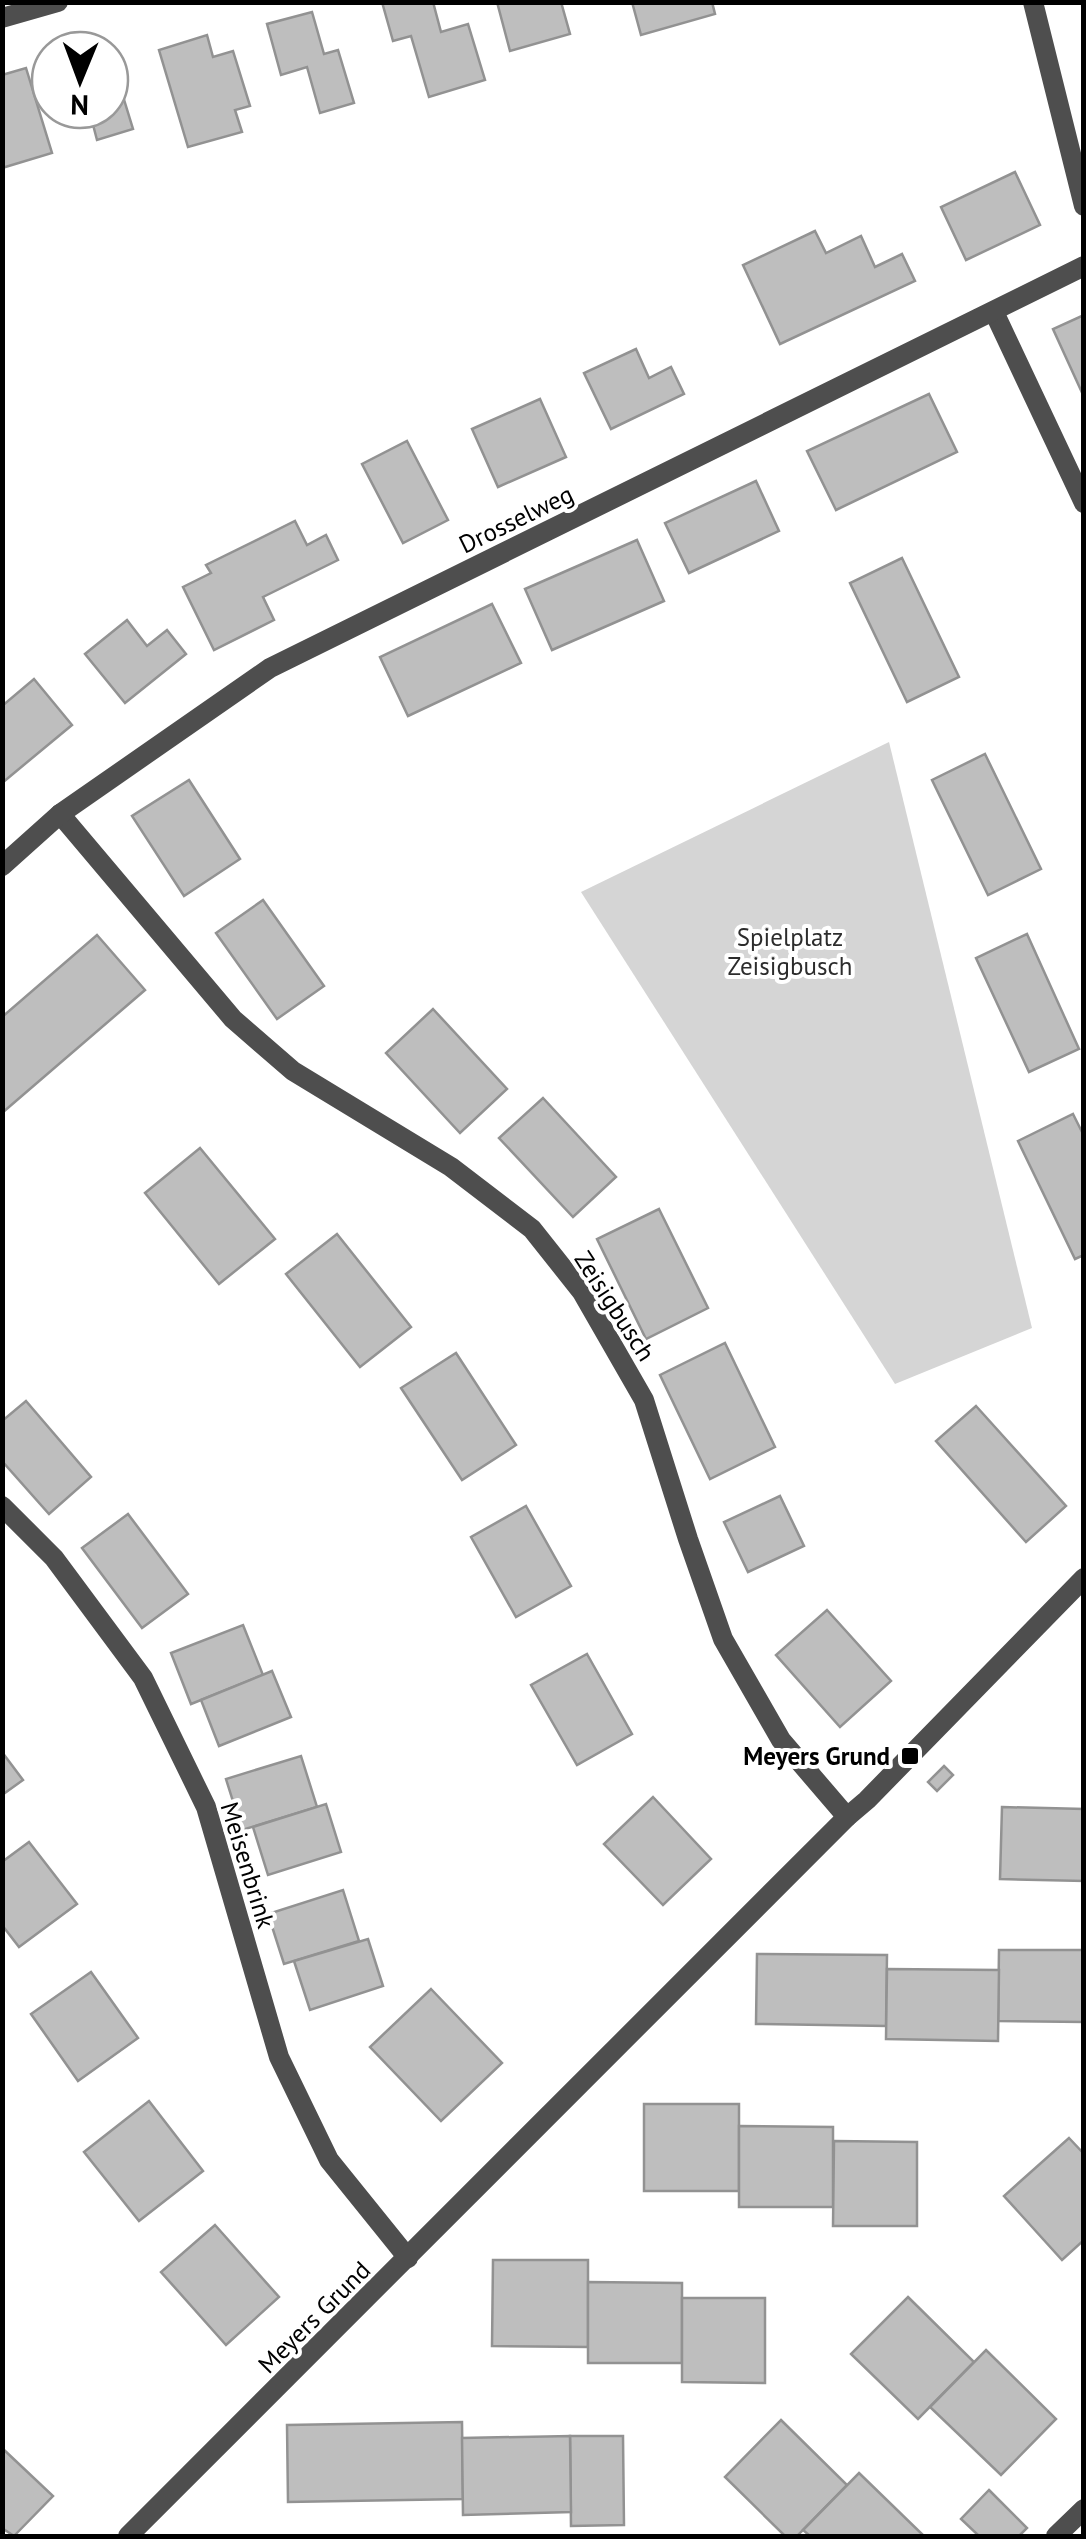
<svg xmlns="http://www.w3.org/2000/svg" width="1086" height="2539" font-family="'PT Sans',sans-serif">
<rect width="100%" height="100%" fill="#fff"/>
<polygon fill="#d5d5d5" points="889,742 1032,1328 895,1384 581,892"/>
<g fill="#bebebe" stroke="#929292" stroke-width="2.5">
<polygon points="382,2 433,2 441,32 468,24 485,80 429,97 411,36 393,41"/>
<polygon points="497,2 561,2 570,34 510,51"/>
<polygon points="632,2 712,2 715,14 641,35"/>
<polygon points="312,12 324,54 338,50 354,103 320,113 307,67 281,75 267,24"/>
<polygon points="207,35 213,57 233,51 250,106 235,110 242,132 188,147 159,50"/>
<polygon points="110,54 133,129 97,140 91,117 71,123 67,110 110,110"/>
<polygon points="26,68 52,153 2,168 2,75"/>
<polygon points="1015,172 1040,225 966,260 941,207"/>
<polygon points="815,231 826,253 861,236 875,267 902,254 915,281 780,344 743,265"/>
<polygon points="1084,315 1084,397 1053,329"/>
<polygon points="636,349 649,378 671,367 684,394 611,429 584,373"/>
<polygon points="929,394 957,452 836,510 807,451"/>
<polygon points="540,399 566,457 498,487 472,429"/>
<polygon points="407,441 448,520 403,543 362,464"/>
<polygon points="756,481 779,531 689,573 665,523"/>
<polygon points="295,521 307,545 326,535 338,560 263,597 274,620 214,650 183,587 211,573 206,565"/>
<polygon points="637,540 664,601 552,650 525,589"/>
<polygon points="902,558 959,677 907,702 850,583"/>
<polygon points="492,604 521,663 408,716 380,657"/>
<polygon points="127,620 147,646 167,630 186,654 125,703 85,654"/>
<polygon points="34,679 72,725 2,783 2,706"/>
<polygon points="985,754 1041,869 988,895 932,780"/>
<polygon points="189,780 240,859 184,896 132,816"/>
<polygon points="263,900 324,986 277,1019 216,933"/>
<polygon points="1027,934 1079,1049 1029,1072 976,958"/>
<polygon points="97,935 145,990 2,1113 2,1017"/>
<polygon points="433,1009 507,1089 460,1133 386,1053"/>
<polygon points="543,1098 616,1177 573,1217 499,1138"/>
<polygon points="1073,1114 1084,1136 1084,1255 1075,1259 1018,1141"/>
<polygon points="200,1148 275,1239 219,1284 145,1193"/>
<polygon points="659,1209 708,1308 646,1339 597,1239"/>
<polygon points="337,1234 411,1327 360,1367 286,1274"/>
<polygon points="725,1343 775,1447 710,1479 660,1375"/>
<polygon points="456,1353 516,1445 462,1480 401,1388"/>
<polygon points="26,1401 91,1477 49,1514 2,1461 2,1421"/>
<polygon points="976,1406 1066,1506 1026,1542 936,1441"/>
<polygon points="780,1496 804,1546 748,1572 724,1522"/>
<polygon points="526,1506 571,1586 516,1617 471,1537"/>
<polygon points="128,1514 188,1594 142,1628 82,1548"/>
<polygon points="827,1610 891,1681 840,1727 776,1655"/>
<polygon points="243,1625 263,1675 191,1704 171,1653"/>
<polygon points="587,1654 632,1734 577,1765 531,1685"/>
<polygon points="272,1671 291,1717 219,1746 201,1700"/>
<polygon points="2,1752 23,1780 2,1795"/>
<polygon points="301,1756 317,1807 242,1830 226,1779"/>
<polygon points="944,1766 953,1775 937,1791 928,1782"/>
<polygon points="653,1797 711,1859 663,1905 604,1844"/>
<polygon points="326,1804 341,1852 268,1875 253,1827"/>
<polygon points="1002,1807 1084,1809 1084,1881 1000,1879"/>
<polygon points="29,1842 77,1904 19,1947 2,1925 2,1862"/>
<polygon points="343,1890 359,1941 284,1964 268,1914"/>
<polygon points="368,1939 383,1986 310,2010 294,1961"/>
<polygon points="999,1950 1084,1950 1084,2022 998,2021"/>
<polygon points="757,1954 887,1955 886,2026 756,2024"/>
<polygon points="887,1969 999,1970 998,2041 886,2039"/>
<polygon points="91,1972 138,2038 78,2081 31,2014"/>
<polygon points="431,1989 502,2063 441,2121 370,2047"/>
<polygon points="149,2101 203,2171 139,2221 84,2152"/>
<rect x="644" y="2104" width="95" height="87"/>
<polygon points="739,2126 833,2127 833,2207 739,2207"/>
<polygon points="1069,2138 1084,2154 1084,2240 1062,2260 1004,2196"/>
<polygon points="834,2141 917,2142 917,2226 833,2226"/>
<polygon points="215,2225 279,2297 226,2345 161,2272"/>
<polygon points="493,2260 588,2260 588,2347 492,2346"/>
<polygon points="588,2282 682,2283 682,2363 588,2363"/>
<polygon points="908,2297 974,2362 918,2419 851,2354"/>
<polygon points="682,2298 765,2298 765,2383 682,2382"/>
<polygon points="986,2350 1056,2419 1001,2475 930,2407"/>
<polygon points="781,2420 847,2485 797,2536 785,2536 725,2477"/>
<polygon points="462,2422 463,2499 288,2502 287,2425"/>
<polygon points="570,2436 623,2436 624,2525 571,2526"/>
<polygon points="570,2436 571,2512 463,2515 462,2438"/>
<polygon points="2,2448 53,2496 14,2536 2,2528"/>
<polygon points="859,2473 924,2536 810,2536 803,2530"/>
<polygon points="989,2490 1027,2528 1019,2536 979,2536 961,2519"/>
</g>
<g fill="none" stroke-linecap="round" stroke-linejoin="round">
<polyline stroke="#4e4e4e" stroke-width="20" points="1033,2 1084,206"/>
<g stroke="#4e4e4e" stroke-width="20">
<polyline points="2,18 58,2"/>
<polyline points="994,312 1084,503"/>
<polyline points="60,814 233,1019 293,1071 451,1167 532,1229 582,1292 644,1400 688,1539 723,1639 781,1740 847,1817"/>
<polyline points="2,866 60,814 270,668 1084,266"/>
<polyline points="2,1506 54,1558 143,1678 206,1807 279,2057 329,2160 408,2258"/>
<polyline points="128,2536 847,1817 867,1800 1084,1578"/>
<polyline points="1056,2536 1084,2509"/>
</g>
</g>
<rect fill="#000" stroke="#fff" stroke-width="4" x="900" y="1746" width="20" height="20" rx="5"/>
<g text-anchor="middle" stroke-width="8" stroke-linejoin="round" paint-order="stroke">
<g font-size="25" fill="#000" stroke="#fff">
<text transform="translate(516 519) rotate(-26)" y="9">Drosselweg</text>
<text transform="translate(615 1306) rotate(57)" y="9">Zeisigbusch</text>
<text transform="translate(248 1865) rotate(73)" y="9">Meisenbrink</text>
<text transform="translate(314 2317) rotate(-45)" y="9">Meyers Grund</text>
</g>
<g font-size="25" fill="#2c2c2c" stroke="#fff">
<text x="790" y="946">Spielplatz<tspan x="790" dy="29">Zeisigbusch</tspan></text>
</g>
<g font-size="25" font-weight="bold" fill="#000" stroke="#fff" text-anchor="end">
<text x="890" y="1765">Meyers Grund</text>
</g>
</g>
<rect width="1086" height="2539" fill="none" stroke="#000000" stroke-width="10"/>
<g transform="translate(80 80) rotate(181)"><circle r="48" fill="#ffffff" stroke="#999999" stroke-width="2.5"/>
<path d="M0-8L18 38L0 25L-18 38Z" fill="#000000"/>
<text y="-15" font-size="28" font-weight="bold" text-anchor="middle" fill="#000000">N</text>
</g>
</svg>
